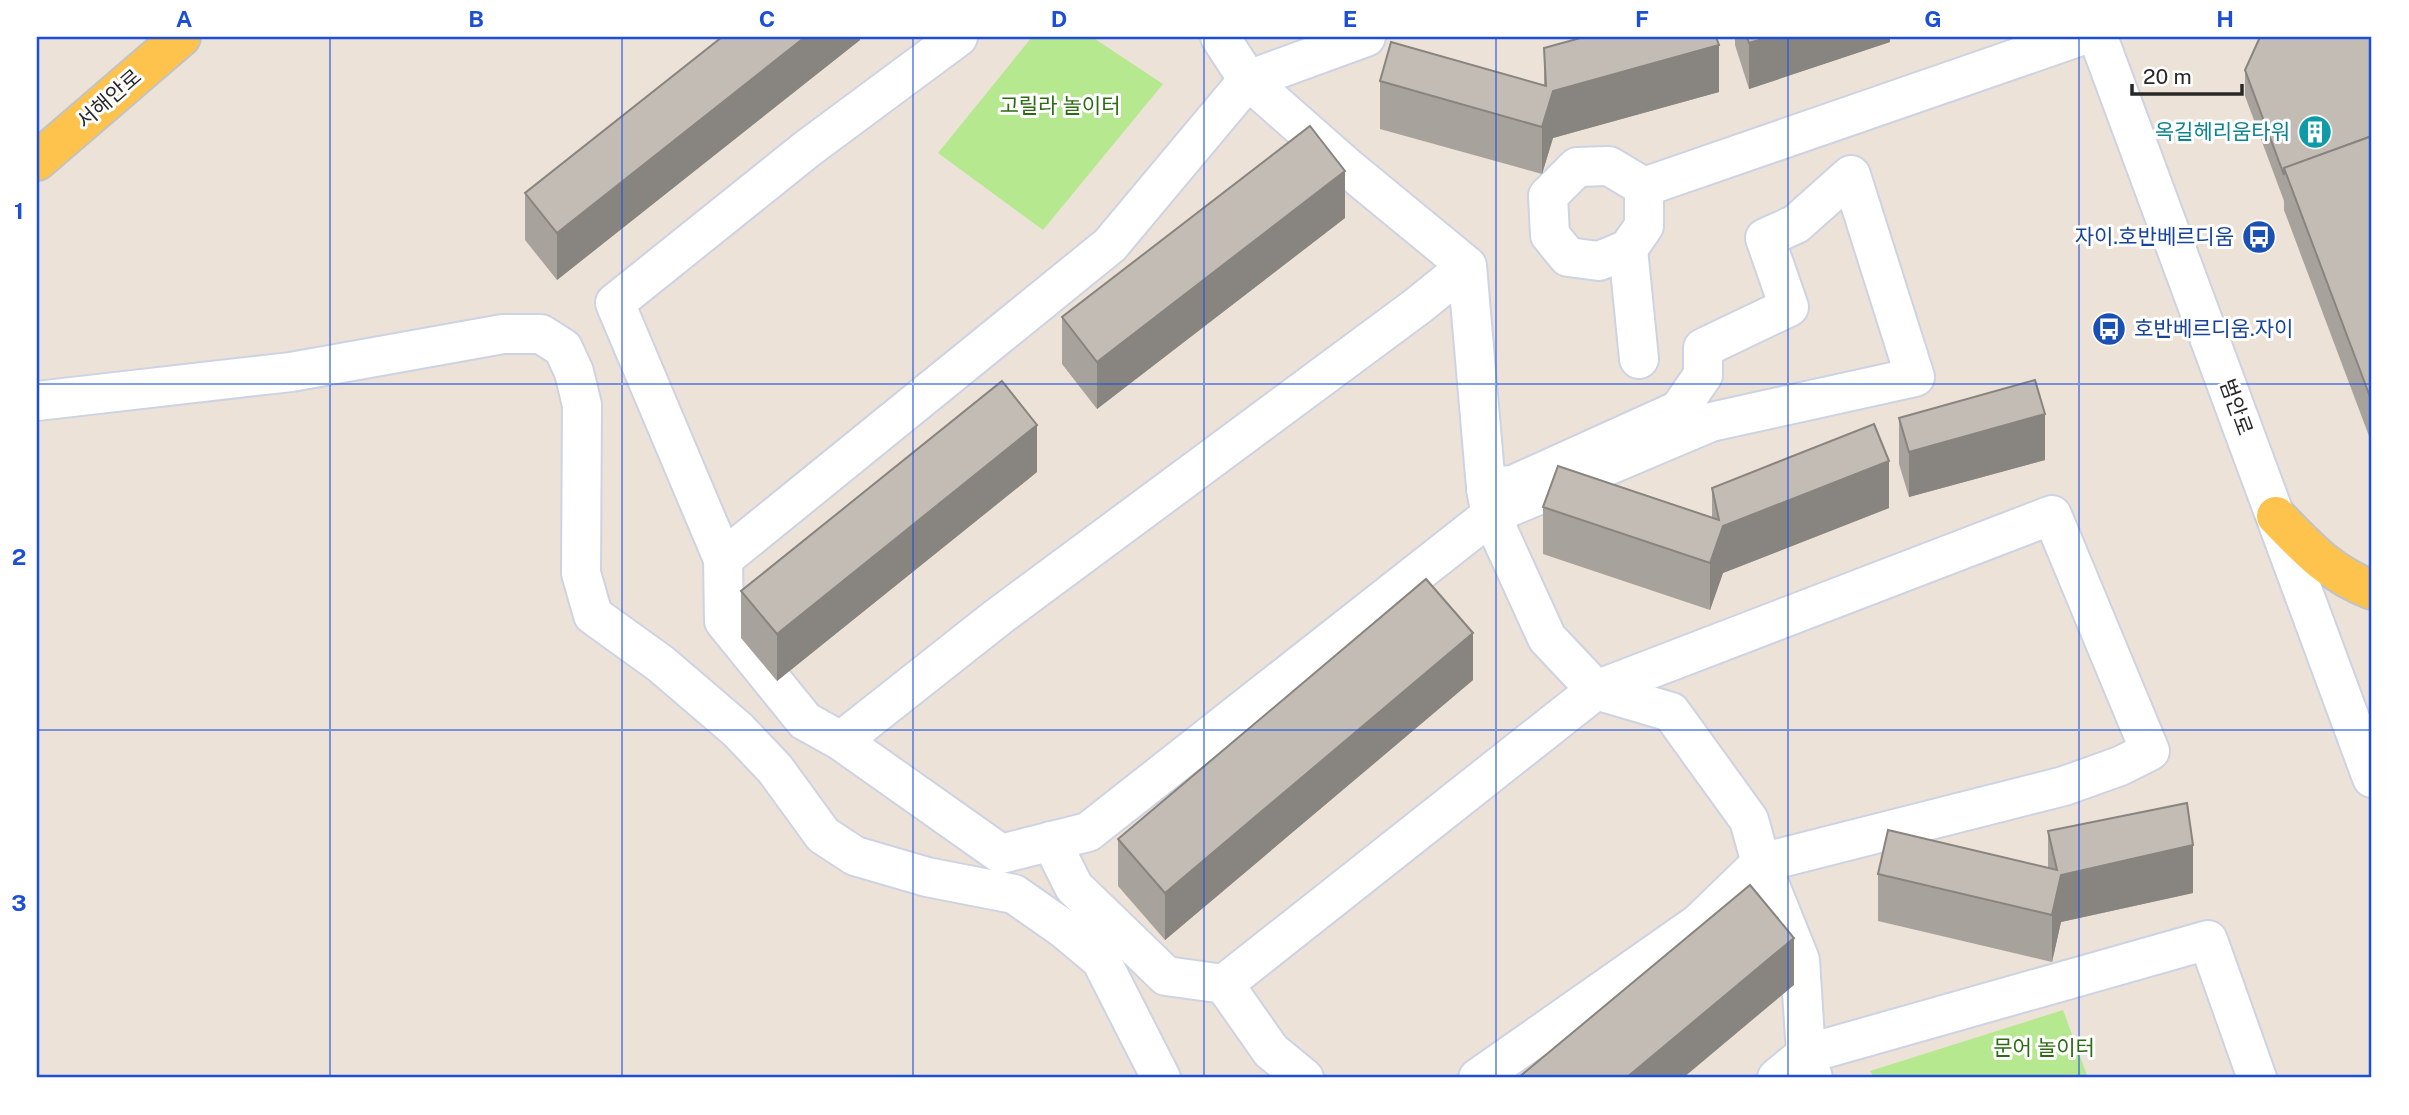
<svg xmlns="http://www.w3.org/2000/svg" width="2409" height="1115" font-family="'Public Sans','Noto Sans KR',sans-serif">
<rect width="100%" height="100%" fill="#ece2d8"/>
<g fill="#b6e98f">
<polygon points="1032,37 1092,37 1163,84 1043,230 938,153"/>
<polygon points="2063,1010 2088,1078 1875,1078 1870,1071"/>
</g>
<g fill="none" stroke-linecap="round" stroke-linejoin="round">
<g stroke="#cdd3e3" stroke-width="42">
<g id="minor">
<polyline points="958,37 807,149 615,303 723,559 1110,245 1248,80 1366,37"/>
<polyline points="1220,37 1248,80 1348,168 1467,266 1419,305 998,617 841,741 1001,854 1088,832 1491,515 1711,422 1915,377 1851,175 1796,224 1765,238 1789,307 1703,348 1703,375 1679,410 1513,485 1486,487 1467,266"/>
<polyline points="2098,37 2372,778"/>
<polyline points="1644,187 1644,226 1628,249 1599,261 1568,257 1550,235 1548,196 1577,167 1609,166 1644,187 2078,37"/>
<polyline points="1628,249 1639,359"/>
<polyline points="37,401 291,372 503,334 541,334 563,348 574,372 582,405 581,573 593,615 661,664 738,730 775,769 823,835 855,856 927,877 1014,894 1064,929 1101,960 1161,1078"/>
<polyline points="1486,489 1491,515 1547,638 1596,690 1671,712 1749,820 1761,863 1800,960 1806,1054 1813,1078"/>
<polyline points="723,559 724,621 805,721 841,741"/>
<polyline points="1051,841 1074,887 1166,976 1224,984"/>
<polyline points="1304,1078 1271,1051 1224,984 1596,690 2052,515 2150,751 2120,766 2064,786 1761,863 1699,923 1478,1078"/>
<polyline points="1777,1078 1806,1054 2208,940 2257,1078"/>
</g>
</g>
<g stroke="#c3c3c3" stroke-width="42">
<g id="major">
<polyline points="37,161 181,37"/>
<path d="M2276,516C2307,548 2329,573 2372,590"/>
</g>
</g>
<use href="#minor" stroke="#fff" stroke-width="38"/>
<use href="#major" stroke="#fdc34c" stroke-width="38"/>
</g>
<g fill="#a8a29c">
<polygon points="860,37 860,40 557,280 525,240 525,193"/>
<polygon points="1735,37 1890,37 1890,42 1749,89 1735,45"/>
<polygon points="2372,37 2372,444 2284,210 2284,201 2245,96 2245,70"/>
<polygon points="1544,48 1719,92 1553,138 1542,174 1380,129 1380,81 1544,86"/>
<polygon points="1345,218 1097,409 1062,364 1062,317"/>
<polygon points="1899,418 2045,460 1909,497 1899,464"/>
<polygon points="1037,472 777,681 741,638 741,591"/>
<polygon points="1712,488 1889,508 1723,573 1710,610 1543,554 1543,507 1712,518"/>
<polygon points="1473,680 1165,940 1118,886 1118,839"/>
<polygon points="2048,831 2193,893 2061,922 2052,962 1878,921 1878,874 2048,868"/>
</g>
<g fill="#88847f">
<polygon points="805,37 860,37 860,40 557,280 557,233"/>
<polygon points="1769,37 1890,37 1890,42 1749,89 1749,43"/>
<polygon points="1719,45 1719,92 1553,138 1542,174 1542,127 1553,91"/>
<polygon points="1345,171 1345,218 1097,409 1097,362"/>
<polygon points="2045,414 2045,460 1909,497 1909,452"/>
<polygon points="1037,425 1037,472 777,681 777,634"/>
<polygon points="1889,461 1889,508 1723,573 1710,610 1710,563 1723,526"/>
<polygon points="1473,633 1473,680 1165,940 1165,893"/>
<polygon points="2193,845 2193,893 2061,922 2052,962 2052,915 2061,875"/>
<polygon points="1794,938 1794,985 1683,1078 1626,1078"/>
</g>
<g fill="#c3bcb5" stroke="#88847f" stroke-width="2">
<polygon points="722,37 805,37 557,233 525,193"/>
<polygon points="1584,37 1716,37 1719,45 1553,91 1542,127 1380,81 1391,42 1546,86 1544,48"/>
<polygon points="1747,37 1769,37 1749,43"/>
<polygon points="2260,37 2372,37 2372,136 2284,168 2284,175 2245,70"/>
<polygon points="1310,126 1345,171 1097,362 1062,317"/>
<polygon points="2372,136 2372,402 2284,168"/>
<polygon points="2035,380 2045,414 1909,452 1899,418"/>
<polygon points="1002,381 1037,425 777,634 741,591"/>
<polygon points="1874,424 1889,461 1723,526 1710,563 1543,507 1558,466 1719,520 1712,488"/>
<polygon points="1426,579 1473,633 1165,893 1118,839"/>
<polygon points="2187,803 2193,845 2061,875 2052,915 1878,874 1888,830 2057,870 2048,831"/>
<polygon points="1750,885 1794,938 1626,1078 1518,1078"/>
</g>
<path fill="none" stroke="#1d4ed8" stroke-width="2" stroke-opacity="0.55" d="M330,37V1078M622,37V1078M913,37V1078M1204,37V1078M1496,37V1078M1788,37V1078M2079,37V1078M37,384H2372M37,730H2372"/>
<defs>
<g id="building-disc" transform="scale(1.75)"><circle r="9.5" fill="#0f9aa8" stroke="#fff"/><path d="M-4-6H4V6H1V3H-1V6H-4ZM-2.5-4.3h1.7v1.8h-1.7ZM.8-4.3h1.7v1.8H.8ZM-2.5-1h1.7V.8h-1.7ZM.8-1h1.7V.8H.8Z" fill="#fff"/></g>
<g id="bus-disc" transform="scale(1.75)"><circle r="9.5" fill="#1a4fb4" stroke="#fff"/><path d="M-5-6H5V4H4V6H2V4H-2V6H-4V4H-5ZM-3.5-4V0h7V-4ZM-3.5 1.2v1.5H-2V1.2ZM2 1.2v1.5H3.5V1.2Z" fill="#fff"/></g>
</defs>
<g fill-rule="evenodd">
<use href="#building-disc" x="2315" y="132"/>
<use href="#bus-disc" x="2259" y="237"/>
<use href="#bus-disc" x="2109" y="329"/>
</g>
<g text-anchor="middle" stroke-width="6" stroke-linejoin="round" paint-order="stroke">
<g font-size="21" fill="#282828" stroke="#fff">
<text transform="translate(109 99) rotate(-41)" y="7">서해안로</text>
<text transform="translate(2236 407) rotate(70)" y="7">범안로</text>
</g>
<g font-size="21" fill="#2d6b13" stroke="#fff">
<text x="1060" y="113">고릴라 놀이터</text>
<text x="2044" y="1055">문어 놀이터</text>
</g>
<g font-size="21" fill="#0d838f" stroke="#fff" text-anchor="end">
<text x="2290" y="139">옥길헤리움타워</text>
</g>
<g font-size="21" fill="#164399" stroke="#fff" text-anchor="end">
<text x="2234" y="244">자이.호반베르디움</text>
<text x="2134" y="336" text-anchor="start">호반베르디움.자이</text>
</g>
</g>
<rect width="2409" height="1115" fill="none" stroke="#ffffff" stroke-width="77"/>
<path d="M2132 84v10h110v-10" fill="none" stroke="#282828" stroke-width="3.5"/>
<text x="2143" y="84" font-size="21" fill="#282828" stroke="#ffffff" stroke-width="5" paint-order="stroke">20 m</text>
<rect x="38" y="38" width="2332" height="1038" fill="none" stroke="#1d4ed8" stroke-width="2.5"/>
<g font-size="23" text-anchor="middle" font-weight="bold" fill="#1d4ed8">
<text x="184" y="27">A</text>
<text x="476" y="27">B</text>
<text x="767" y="27">C</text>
<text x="1059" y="27">D</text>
<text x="1350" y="27">E</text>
<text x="1642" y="27">F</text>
<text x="1933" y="27">G</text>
<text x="2225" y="27">H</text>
<text x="19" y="219">1</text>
<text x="19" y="565">2</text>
<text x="19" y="911">3</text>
</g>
</svg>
